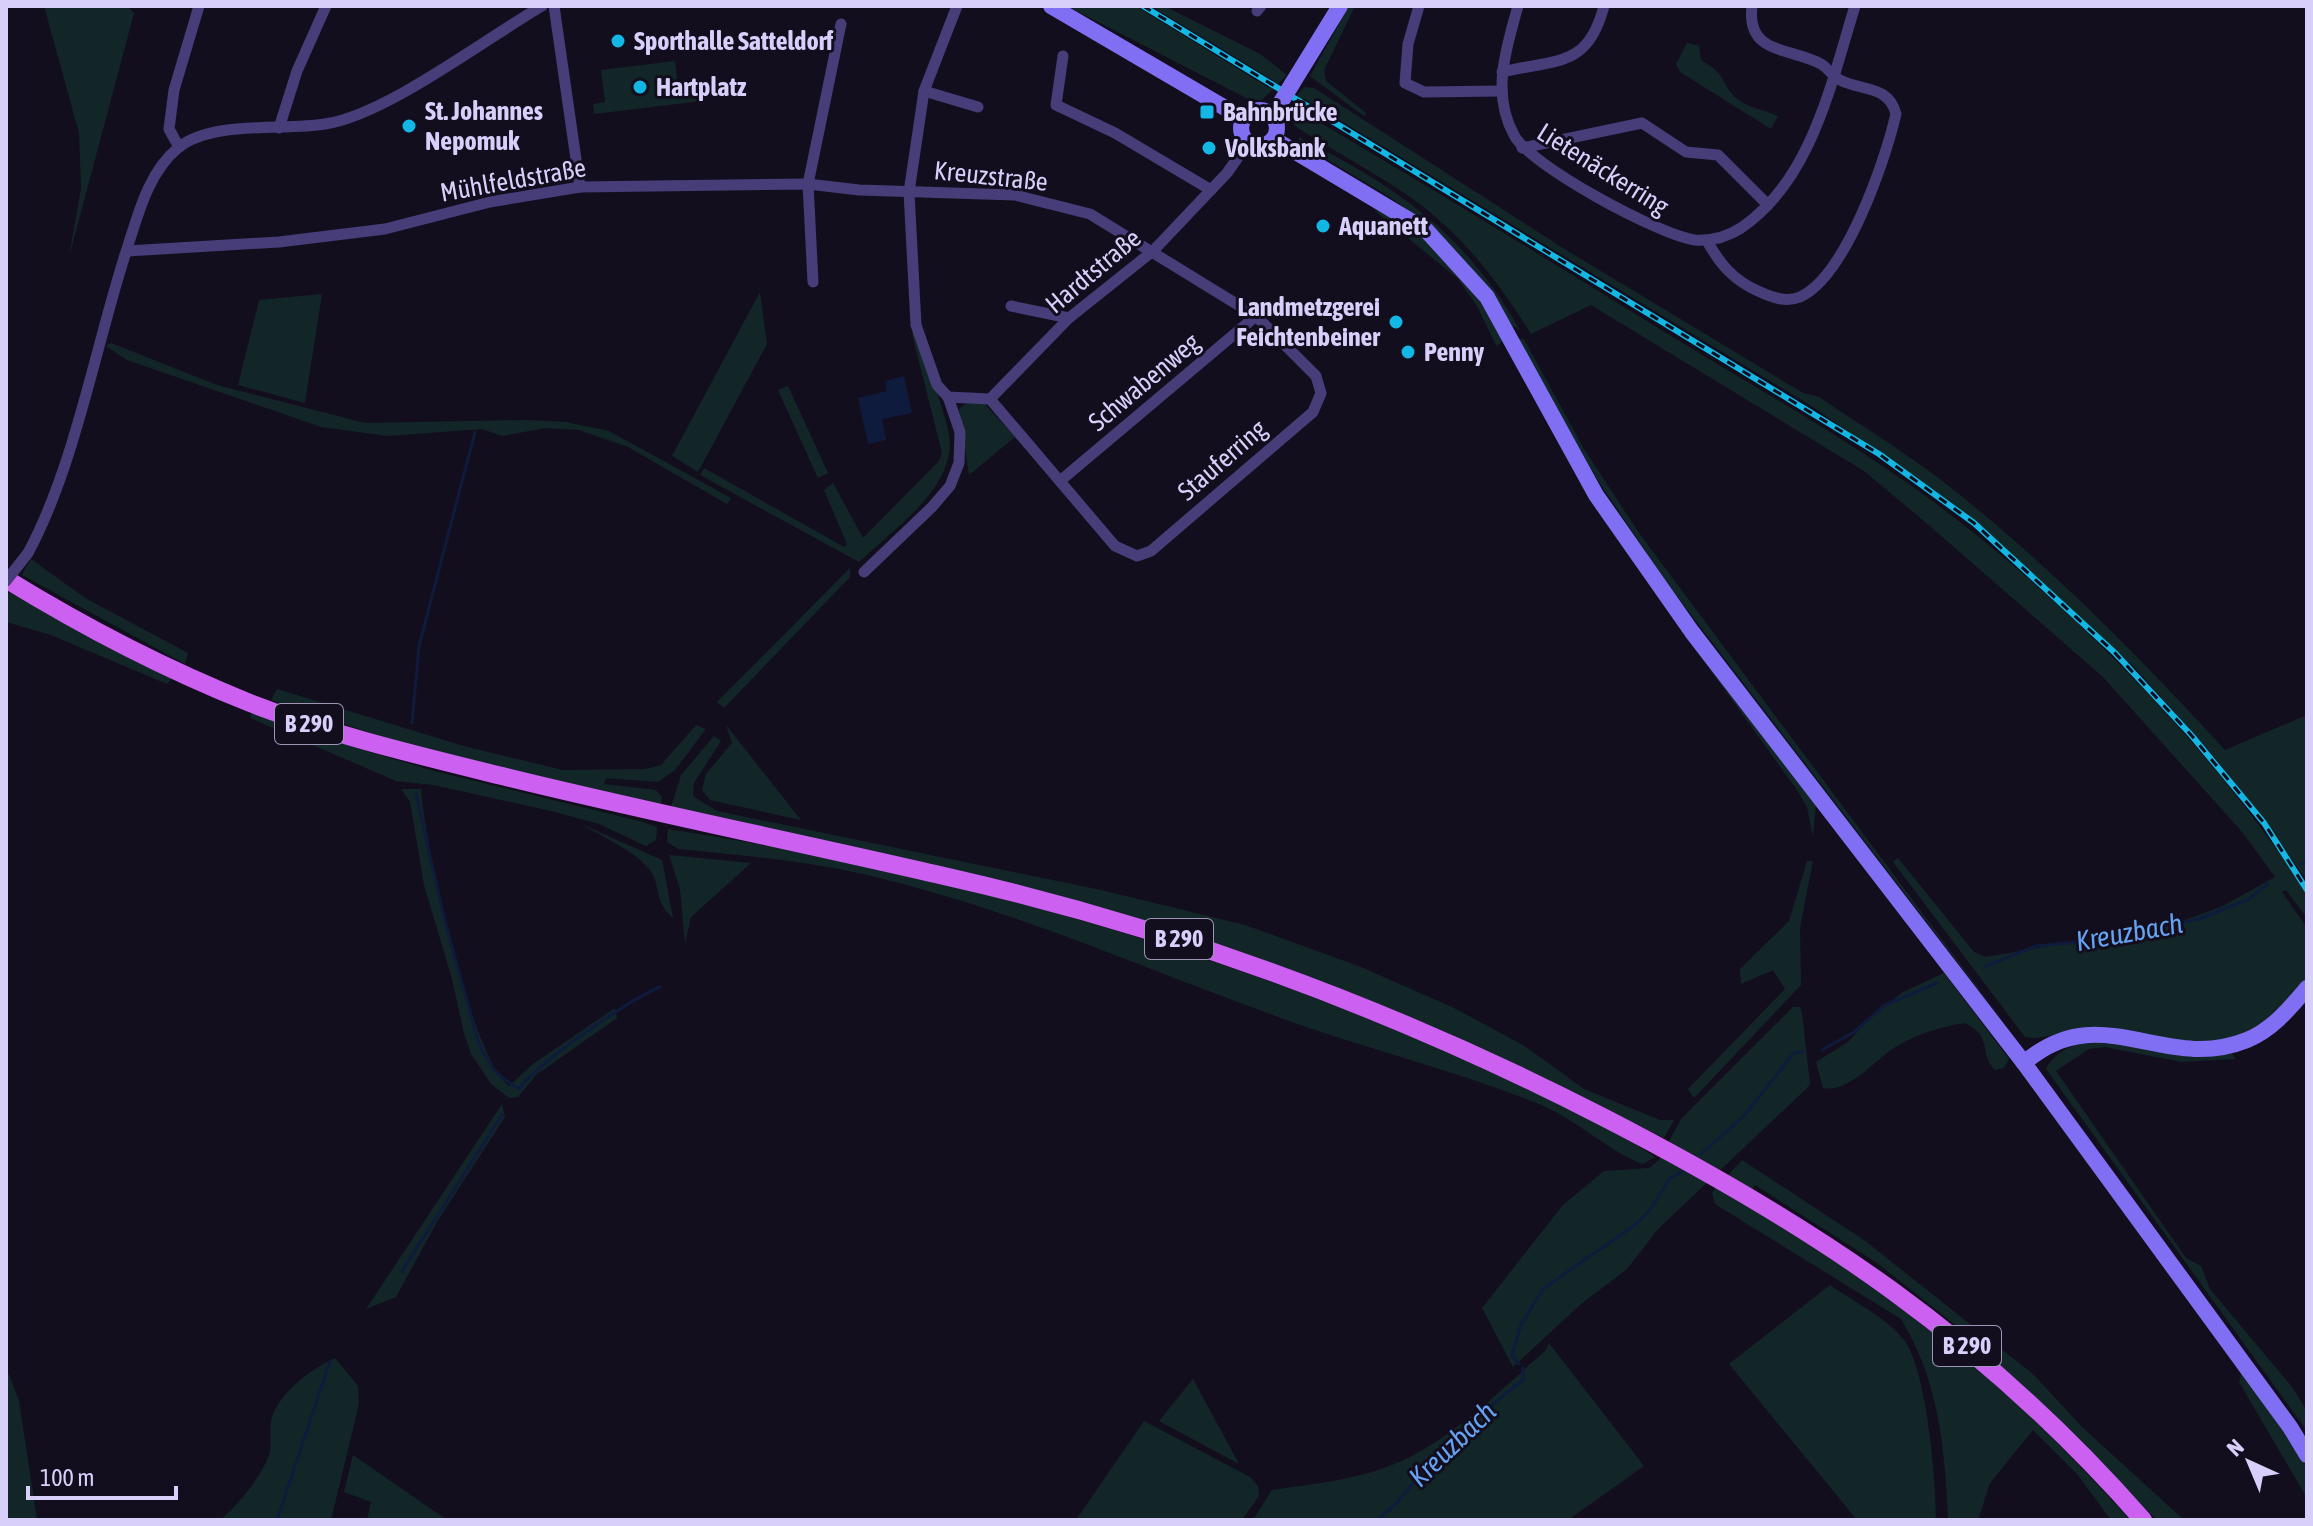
<svg xmlns="http://www.w3.org/2000/svg" width="2313" height="1526" font-family="'Asap Condensed',sans-serif">
<rect width="100%" height="100%" fill="#130e1e"/>
<g fill="#122628">
<polygon points="44,6 127,6 134,13 69,257 81,188 79,133"/>
<polygon points="1067,6 1136,6 1269,88 1273,80 1151,6 1164,6 1260,54 1287,75 1262,100 1248,99"/>
<polygon points="1349,6 1355,6 1324,70 1326,81 1366,113 1364,116 1310,76"/>
<path d="M1687,43L1699,46L1701,60C1729,76 1719,82 1736,98C1747,108 1763,109 1778,116L1771,129L1680,72L1676,64Z"/>
<polygon points="675,61 678,88 700,85 702,101 594,114 593,104 605,102 601,70"/>
<path d="M1304,87L1314,88L1566,250L1803,393L1819,397C1859,424 1902,450 1941,480C2044,560 2136,653 2225,750L2307,715V880L2213,755L2135,668L1963,512L1813,407L1303,98L1297,109C1420,181 1542,256 1663,331C1752,386 1843,436 1927,497C2069,602 2211,746 2307,894V918L2286,890L2282,892L2307,928V983C2262,1032 2232,1051 2163,1038C2143,1035 2123,1028 2103,1027C2078,1025 2047,1042 2025,1037L1893,862L1898,858L1974,952L1985,957L2168,926L2221,907L2275,877L2243,833L2103,677L1924,521L1864,471L1591,305L1531,334C1499,282 1461,233 1410,197C1373,171 1333,151 1295,126L1290,119L1294,100Z"/>
<path d="M1299,137C1398,188 1463,231 1520,330L1510,325L1430,227L1390,197L1299,143Z"/>
<path d="M1374,210C1429,223 1478,293 1503,340L1497,347L1477,306L1458,279Z"/>
<polygon points="760,292 767,344 698,472 672,456"/>
<polygon points="322,294 305,403 238,385 259,300"/>
<path d="M916,332C924,356 950,423 950,444C949,493 891,531 859,562L700,475L704,468L844,547L847,544L824,490L833,483L863,538L939,461L942,453L912,334Z"/>
<polygon points="1515,338 1524,339 1584,449 1639,533 2014,1036 1669,586 1599,482"/>
<polygon points="111,343 217,385 365,423 527,420 566,422 609,431 731,498 727,504 628,447 579,430 545,428 502,436 482,429 388,436 321,427 127,360 106,346"/>
<polygon points="788,386 828,473 818,478 778,390"/>
<polygon points="983,402 1015,437 969,475 959,409 967,403"/>
<polygon points="31,559 85,598 188,653 185,664 22,575"/>
<polygon points="850,568 850,577 724,708 717,702"/>
<polygon points="13,589 174,676 167,684 51,635 6,622 6,596"/>
<polygon points="1652,589 1660,592 1816,803 1813,837 1807,807 1797,790"/>
<polygon points="277,689 467,747 563,770 645,769 661,765 696,725 706,729 675,770 658,782 606,778 604,784 656,790 662,797 661,805 404,744 271,700"/>
<polygon points="252,708 363,750 434,771 643,822 657,827 656,840 646,846 599,824 555,812 433,785 396,781 250,718"/>
<polygon points="726,725 801,820 710,800 702,790 706,774 732,743"/>
<polygon points="714,736 721,741 694,783 693,796 717,811 1101,890 1245,925 1361,967 1454,1008 1523,1045 1584,1089 1660,1120 1674,1120 1664,1138 1545,1079 1331,986 670,810 681,775"/>
<path d="M401,789H421C424,841 471,1058 509,1086L533,1064L615,1008L617,1018L536,1075L518,1097L509,1098L491,1084L471,1054L464,1033L452,979L424,885L410,802Z"/>
<path d="M581,824L662,860L673,918C652,899 662,885 649,869C634,850 602,837 581,824Z"/>
<path d="M668,829C906,866 1142,929 1367,1018C1465,1057 1566,1098 1655,1157L1643,1164C1611,1153 1576,1119 1539,1104C1455,1070 1366,1049 1281,1018C1153,972 1030,917 899,883C826,863 753,856 678,849L667,842Z"/>
<polygon points="669,855 751,863 691,917 685,944 680,889"/>
<polygon points="1807,861 1813,861 1800,928 1801,985 1694,1098 1688,1089 1785,989 1773,970 1741,984 1740,969 1789,921"/>
<path d="M1944,973L2009,1059L2004,1068L1995,1070C1978,1053 1994,1037 1965,1023C1941,1027 1920,1033 1899,1045C1878,1056 1849,1094 1823,1088L1816,1062L1848,1042L1873,1015L1903,992Z"/>
<polygon points="1793,1007 1800,1007 1802,1013 1810,1084 1806,1089 1658,1229 1627,1269 1581,1304 1513,1367 1482,1308 1563,1205 1604,1171 1649,1168 1659,1160 1681,1119"/>
<path d="M2099,1040L2231,1051L2235,1059L2182,1062L2105,1047L2089,1049L2056,1071L2186,1258L2201,1266L2210,1289L2292,1387L2307,1411V1431L2046,1069C2056,1049 2078,1043 2099,1040Z"/>
<polygon points="502,1104 505,1117 438,1220 396,1297 366,1309"/>
<path d="M1742,1160L1864,1240L2033,1374L2082,1427L2184,1520H2157L1977,1342L1877,1263L1755,1185L1743,1202C1896,1289 2013,1390 2130,1520H2111L2077,1474L2033,1430L1990,1483L1978,1520H1948C1945,1449 1939,1381 1901,1319L1715,1204L1712,1192Z"/>
<path d="M1830,1285C1854,1302 1886,1317 1904,1340C1927,1371 1936,1480 1936,1520H1857L1729,1364Z"/>
<path d="M1549,1343L1644,1466L1568,1520H1253L1272,1490C1312,1484 1354,1480 1392,1465C1451,1441 1498,1392 1545,1351Z"/>
<path d="M335,1358L358,1386L359,1404L331,1520H220C239,1504 260,1479 269,1455C273,1443 268,1429 272,1417C282,1390 310,1370 335,1358Z"/>
<polygon points="6,1367 19,1401 37,1520 6,1520"/>
<polygon points="2242,1370 2307,1467 2307,1498 2239,1382"/>
<polygon points="1193,1379 1239,1464 1159,1421"/>
<polygon points="1144,1421 1250,1477 1258,1486 1259,1496 1242,1520 1076,1520"/>
<polygon points="353,1455 447,1520 367,1520 371,1502 344,1492"/>
</g>
<polygon fill="#0f1b3c" points="904,376 912,413 882,419 886,440 868,444 858,398 887,391 885,381"/>
<g fill="none" stroke-linecap="round" stroke-linejoin="round">
<g stroke="#0f1b3c" stroke-width="3">
<polyline points="412,723 419,646 475,432"/>
<path d="M416,794L445,922L478,1041C488,1065 497,1076 519,1089C540,1061 627,1001 660,987"/>
<polyline points="2301,864 2307,861"/>
<polyline points="1986,966 2036,946 2100,940 2199,919 2249,899 2268,884"/>
<polyline points="1822,1050 1854,1032 1885,1005 1937,983"/>
<polyline points="1701,1154 1744,1116 1794,1053 1803,1052"/>
<polyline points="402,1271 502,1115"/>
<polyline points="1519,1364 1512,1355 1521,1325 1543,1289 1636,1224 1650,1210 1670,1178 1686,1170"/>
<polyline points="277,1520 330,1361"/>
<polyline points="1377,1520 1396,1504 1448,1441 1524,1379 1523,1368"/>
</g>
<g stroke="#463d79" stroke-width="11">
<polyline points="554,6 580,187"/>
<polyline points="1419,6 1408,44 1405,83 1424,92 1501,91"/>
<path d="M1518,6C1506,49 1491,93 1514,135C1529,165 1659,235 1695,240C1711,241 1727,237 1741,228C1812,180 1831,83 1855,6"/>
<polyline points="1257,11 1261,6"/>
<polyline points="1063,56 1056,105 1115,133 1211,190"/>
<path d="M1502,72C1557,59 1588,68 1604,6"/>
<polyline points="924,91 978,107"/>
<polyline points="279,128 297,71 326,6"/>
<polyline points="179,147 169,129 174,90 199,6"/>
<polyline points="1522,148 1642,123 1686,152 1718,155 1768,205"/>
<path d="M1707,241C1720,264 1733,280 1758,291C1771,297 1786,303 1800,297C1846,276 1885,161 1896,114C1889,85 1861,91 1840,80C1833,77 1828,68 1821,64C1790,47 1746,55 1752,6"/>
<polyline points="127,251 279,242 385,229 490,202 580,187 808,184 859,190 1015,195 1090,214 1256,316 1316,376 1321,393 1313,412 1151,551 1137,556 1115,546 990,399"/>
<polyline points="813,282 808,184 841,24"/>
<polyline points="1011,306 1069,318"/>
<polyline points="948,397 990,399 1069,318 1153,251 1227,173 1248,143"/>
<polyline points="1060,481 1256,316"/>
<path d="M28,553C74,468 95,349 125,255C137,219 147,173 178,148C211,120 283,131 325,124C386,115 485,39 542,6"/>
<polyline points="864,572 932,507 950,486 959,463 960,432 948,397 937,385 916,325 909,192 924,91 957,6"/>
</g>
<g stroke="#816ff3" stroke-width="16">
<polyline points="1051,6 1244,119"/>
<polyline points="1292,84 1340,6"/>
<circle cx="1259" cy="128" r="18"/>
<polyline points="1274,139 1426,230 1487,297 1596,495 1692,632 2024,1063 2290,1427 2307,1455"/>
<path d="M2024,1063C2101,996 2163,1074 2247,1040C2272,1030 2290,1008 2307,988"/>
</g>
<path stroke="#cb60f1" stroke-width="18" d="M6,579C84,627 165,669 250,703C332,735 417,755 502,776C648,812 797,842 944,876C1174,928 1393,1009 1603,1117C1817,1227 1982,1337 2143,1520"/>
<g stroke="#13b7e3" stroke-width="6">
<polyline id="rail" points="1143,6 1879,454 1974,523 2115,653 2192,736 2264,823 2307,890"/>
</g>
<use href="#rail" stroke="#130e1e" stroke-width="3" stroke-dasharray="9" stroke-linecap="butt"/>
<polyline stroke="#463d79" stroke-width="11" points="6,581 28,553"/>
<polyline stroke="#816ff3" stroke-width="16" points="1281,102 1292,84"/>
</g>
<g fill="#13b7e3" stroke="#130e1e" stroke-width="3">
<circle cx="618" cy="41" r="8"/>
<circle cx="640" cy="87" r="8"/>
<rect x="1199" y="104" width="16" height="16" rx="4"/>
<circle cx="409" cy="126" r="8"/>
<circle cx="1209" cy="148" r="8"/>
<circle cx="1323" cy="226" r="8"/>
<circle cx="1396" cy="322" r="8"/>
<circle cx="1408" cy="352" r="8"/>
</g>
<g text-anchor="middle" stroke-width="6" stroke-linejoin="round" paint-order="stroke">
<g fill="#130e1e" stroke="#9e95b9" stroke-width="2">
<rect x="275" y="704" width="68" height="40" rx="6"/>
<rect x="1145" y="919" width="68" height="40" rx="6"/>
<rect x="1933" y="1326" width="68" height="40" rx="6"/>
</g>
<g font-size="24" font-weight="bold" fill="#d9cffb">
<text x="309" y="732">B 290</text>
<text x="1179" y="947">B 290</text>
<text x="1967" y="1354">B 290</text>
</g>
<g font-size="26" font-weight="bold" fill="#d9cffb" stroke="#130e1e" text-anchor="start">
<text x="634" y="50">Sporthalle Satteldorf</text>
<text x="656" y="96">Hartplatz</text>
<text x="425" y="120">St. Johannes<tspan x="425" dy="30">Nepomuk</tspan></text>
<text x="1223" y="121">Bahnbrücke</text>
<text x="1225" y="157">Volksbank</text>
<text x="1339" y="235">Aquanett</text>
<text x="1380" y="316" text-anchor="end">Landmetzgerei<tspan x="1380" dy="30">Feichtenbeiner</tspan></text>
<text x="1424" y="361">Penny</text>
</g>
<g font-size="26" fill="#d9cffb" stroke="#130e1e">
<text transform="translate(1603 169) rotate(32)" y="9">Lietenäckerring</text>
<text transform="translate(991 176) rotate(6)" y="9">Kreuzstraße</text>
<text transform="translate(513 180) rotate(-10)" y="9">Mühlfeldstraße</text>
<text transform="translate(1093 271) rotate(-40)" y="9">Hardtstraße</text>
<text transform="translate(1144 382) rotate(-40)" y="9">Schwabenweg</text>
<text transform="translate(1222 460) rotate(-41)" y="9">Stauferring</text>
</g>
<g font-size="28" font-style="italic" fill="#66a2f2" stroke="#130e1e">
<text transform="translate(2129 932) rotate(-10)" y="10">Kreuzbach</text>
<text transform="translate(1452 1444) rotate(-44)" y="10">Kreuzbach</text>
</g>
</g>
<rect width="2313" height="1526" fill="none" stroke="#d9cffb" stroke-width="16"/>
<g transform="translate(2249 1462) rotate(316)" stroke="#130e1e" stroke-width="6" paint-order="stroke">
<path d="M0-6L14 30L0 20L-14 30Z" fill="#d9cffb"/>
<text y="-12" font-size="22" font-weight="bold" text-anchor="middle" fill="#d9cffb">N</text>
</g>
<path d="M28 1486v12h148v-12" fill="none" stroke="#d9cffb" stroke-width="4"/>
<text x="40" y="1486" font-size="24" fill="#d9cffb" stroke="#130e1e" stroke-width="6" paint-order="stroke">100 m</text>
</svg>
